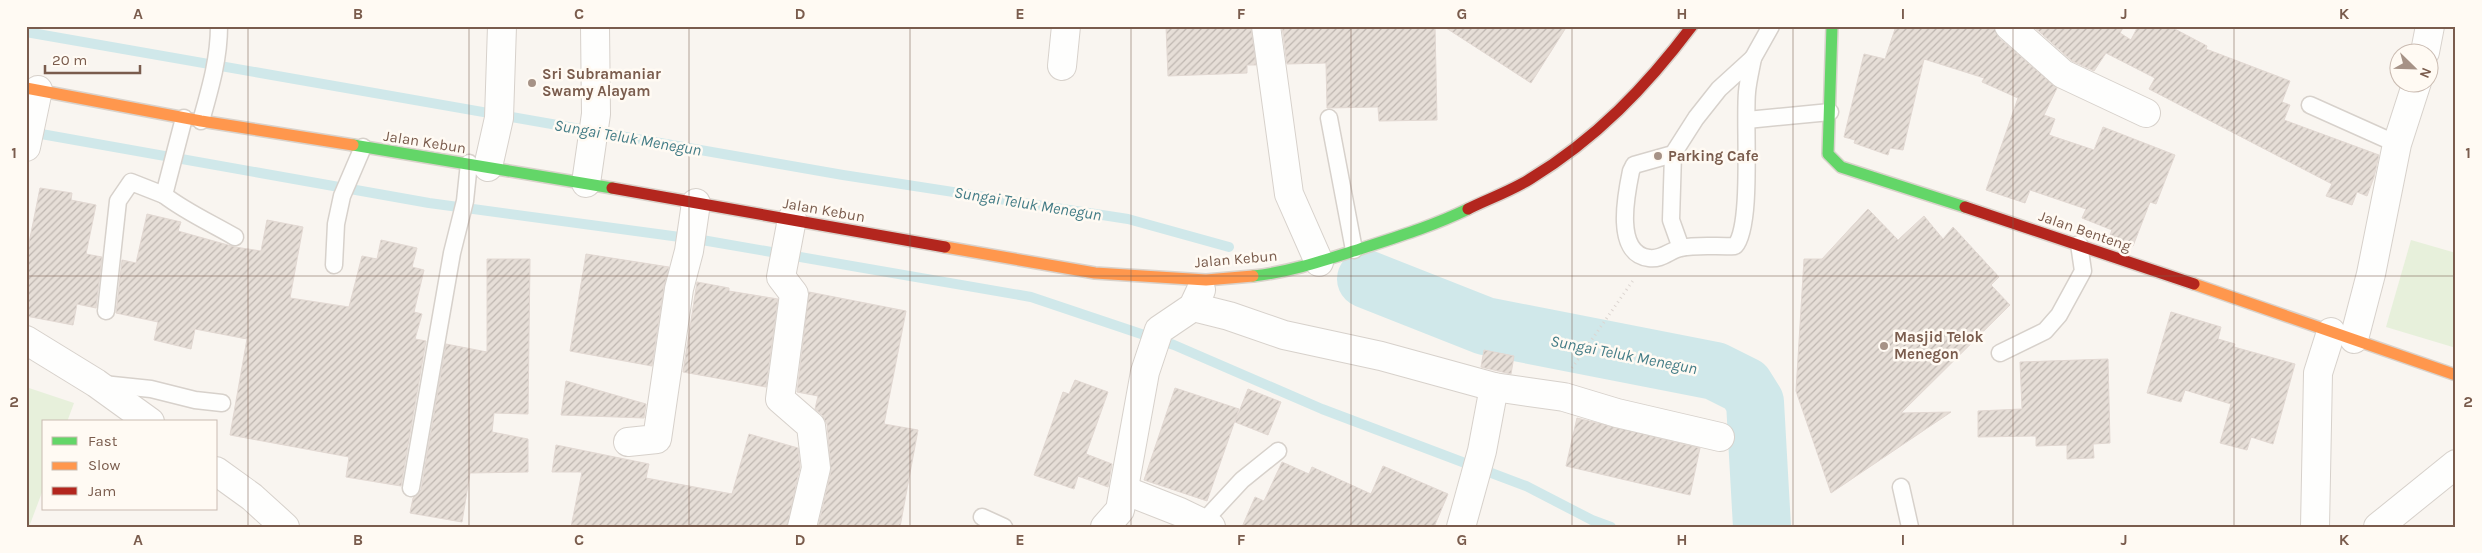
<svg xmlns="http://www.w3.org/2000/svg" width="2482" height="553" font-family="Karla,sans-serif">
<defs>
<pattern id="building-hatch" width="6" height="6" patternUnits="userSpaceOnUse" patternTransform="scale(1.25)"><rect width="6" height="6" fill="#e6ded7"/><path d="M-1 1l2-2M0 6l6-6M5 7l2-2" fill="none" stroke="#bfb7b1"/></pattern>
</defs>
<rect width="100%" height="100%" fill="#f9f5f0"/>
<g fill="#e7f0db">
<polygon points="2411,240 2456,253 2456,348 2386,327"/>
<polygon points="26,387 74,403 67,422 44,422 44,487 29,527 26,527"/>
</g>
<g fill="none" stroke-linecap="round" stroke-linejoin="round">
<g stroke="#d0e8ea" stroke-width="10">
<polyline points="26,32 843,175 1128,219 1229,247"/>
<polyline points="30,132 429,203 702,240 1031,297 1174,345 1322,409 1526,486 1592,520 1611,527"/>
</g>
<polyline stroke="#d0e8ea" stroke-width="58" points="1366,279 1485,326 1715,371 1745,386 1755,402 1762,527"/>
</g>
<g fill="url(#building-hatch)" stroke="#e2d8d2">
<polygon points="1166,26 1251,26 1256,65 1247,65 1247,73 1168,76"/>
<polygon points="1282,26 1435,26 1437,120 1379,121 1378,107 1327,108 1326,63 1287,64"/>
<polygon points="1443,26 1567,26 1531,83"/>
<polygon points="1896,26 1994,26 1999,38 2057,88 2044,115 2055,119 2049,135 2094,150 2103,127 2175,155 2156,204 2150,202 2133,246 2109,238 2112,230 2082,218 2086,209 2030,190 2025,203 1986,190 2018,98 1982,82 1984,78 1924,59 1903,150 1890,148 1888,155 1854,143 1855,140 1844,137 1864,54 1885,59"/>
<polygon points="2033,26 2124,26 2120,33 2131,40 2138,26 2169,26 2207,46 2206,49 2290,81 2282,102 2290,105 2284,120 2379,155 2374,177 2367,196 2357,192 2352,205 2326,196 2332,184 2149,89 2155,78 2106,53 2094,71 2072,61"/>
<polygon points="40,188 72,193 71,200 96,205 86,254 102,257 96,308 77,304 73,325 26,316 26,258"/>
<polygon points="1868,209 1898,240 1924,216 1943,239 1953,227 1999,277 1991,285 2010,305 1901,413 1951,412 1831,493 1796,391 1804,259 1822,259"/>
<polygon points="147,214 181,222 178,231 235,247 261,251 267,220 303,227 290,298 349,307 362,256 377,259 381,240 417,248 412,267 424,270 414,312 422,314 415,339 426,341 401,486 346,477 349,457 230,435 247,339 195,329 191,349 154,340 158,322 116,313 122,260 136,263"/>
<polygon points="586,254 669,267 664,287 652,366 570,351"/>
<polygon points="487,259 530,259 528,414 494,413 492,432 528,439 528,472 470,473 462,522 410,513 413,498 421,490 446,344 487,352"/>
<polygon points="697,282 729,288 729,291 778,299 766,387 683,372"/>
<polygon points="809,292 906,311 884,424 918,430 900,527 818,527 831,471 827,424 822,415 815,409 818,396 797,392"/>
<polygon points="2171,312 2221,327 2218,339 2235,344 2234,347 2295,364 2273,444 2251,437 2247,450 2220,443 2231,404 2185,390 2181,402 2147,393"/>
<polygon points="1484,350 1514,356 1511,374 1481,367"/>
<polygon points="2108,359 2110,443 2093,444 2094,458 2067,459 2067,445 2036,446 2036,436 1978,437 1978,411 2022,409 2020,362"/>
<polygon points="1075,380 1108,392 1086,454 1112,464 1108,487 1078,476 1074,489 1034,475 1063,392 1069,394"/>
<polygon points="566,381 646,404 644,418 561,415"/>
<polygon points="1175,388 1239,409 1207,501 1144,480"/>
<polygon points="1248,389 1281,402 1268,435 1235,422"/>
<polygon points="1577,418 1700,448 1690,495 1566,466"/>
<polygon points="749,434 798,448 800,467 787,527 571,527 582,472 552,472 556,445 649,464 646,478 732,494"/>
<polygon points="1282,462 1309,474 1312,467 1371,494 1383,466 1448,494 1434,527 1242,527 1255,497 1264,501"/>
</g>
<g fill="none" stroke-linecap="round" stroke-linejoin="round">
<g stroke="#d7d1cb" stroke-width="19">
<g id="lane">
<polyline points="1753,58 1771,26"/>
<polyline points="2310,105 2397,144"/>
<path d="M184,118L164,195C186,212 211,223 235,237"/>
<polyline points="1329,118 1354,250"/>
<polyline points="1747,120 1830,112"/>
<path d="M201,121C210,89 219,59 219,26"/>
<path d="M1673,154L1634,165L1631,171C1626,195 1614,254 1649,258C1662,260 1670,250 1681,248C1698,244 1719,247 1735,246C1753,226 1744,123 1747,92C1748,81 1751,69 1753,58L1719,89L1696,118L1673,154L1671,220L1681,248"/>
<polyline points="334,265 336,224 342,196 363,147"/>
<polyline points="106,311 118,201 131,182 164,195"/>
<polyline points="2000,353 2045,331 2059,315 2083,271 2079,244"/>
<polyline points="103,384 151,389 195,400 222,403"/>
<polyline points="1901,487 1910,527"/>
<polyline points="411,488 452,253 465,201 469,163"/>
<polyline points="982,517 1004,527"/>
<polyline points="1203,522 1242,480 1278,451"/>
</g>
</g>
<g stroke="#d7d1cb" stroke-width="30">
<g id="street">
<polyline points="1266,26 1289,194 1319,262"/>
<polyline points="2009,26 2063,74 2146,113"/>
<polyline points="2425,52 2430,26"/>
<polyline points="1062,66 1066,26"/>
<polyline points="26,147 38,90"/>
<polyline points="488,167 499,118 502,26"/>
<polyline points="586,183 596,114 595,26"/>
<polyline points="792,219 781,277 794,294 780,399 811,426 816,468 802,527"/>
<polyline points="1193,307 1229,316 1284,335 1381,356 1494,387 1564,397 1617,413 1720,437"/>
<polyline points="2354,339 2371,274 2397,144 2417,82"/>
<polyline points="26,340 96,383 150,422"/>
<polyline points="628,442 657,439 679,289 689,251 696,203"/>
<polyline points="216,471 252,497 285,527"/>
<polyline points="1124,490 1180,512 1211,527"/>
<polyline points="1105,527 1120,510 1145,372 1159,330 1193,307 1201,290"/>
<polyline points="1461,527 1482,451 1494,387"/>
<polyline points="2315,527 2318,373 2331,332"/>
<polyline points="2378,527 2456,464"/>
</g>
</g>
<g stroke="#d9d2cb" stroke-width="14">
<g id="fast">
<polyline points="1832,26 1828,154 1841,167 1965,207"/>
<polyline points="353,145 612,188"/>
<path d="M1253,276C1290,272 1325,260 1360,249C1397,237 1433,226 1468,209"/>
</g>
</g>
<g stroke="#d9d2cb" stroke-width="14">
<g id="slow">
<polyline points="26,88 201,121 353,145"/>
<polyline points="945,247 1095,273 1206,280 1253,276"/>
<polyline points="2194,284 2456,375"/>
</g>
</g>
<g stroke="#d9d2cb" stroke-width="14">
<g id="jam">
<polyline points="612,188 945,247"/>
<polyline points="1965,207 2194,284"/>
<path d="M1468,209C1488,199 1511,191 1530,179C1596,139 1646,87 1692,26"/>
</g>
</g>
<polyline stroke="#dcd5d0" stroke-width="3" stroke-dasharray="1 4" stroke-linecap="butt" points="1572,368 1634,279"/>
<use href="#lane" stroke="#fefefd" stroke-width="16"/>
<use href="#street" stroke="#fefefd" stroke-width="28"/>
<use href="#fast" stroke="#63d668" stroke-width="11"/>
<use href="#slow" stroke="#ff974d" stroke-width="11"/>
<use href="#jam" stroke="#b3261e" stroke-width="11"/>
</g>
<path fill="none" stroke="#7a5c4d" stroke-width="1" stroke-opacity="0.55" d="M248,26V527M469,26V527M689,26V527M910,26V527M1131,26V527M1351,26V527M1572,26V527M1793,26V527M2013,26V527M2234,26V527M26,276H2456"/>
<g fill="#a69286" stroke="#fffaf3" stroke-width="2">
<circle cx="532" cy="83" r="5"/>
<circle cx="1658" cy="156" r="5"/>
<circle cx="1884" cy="346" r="5"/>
</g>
<g text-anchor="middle" stroke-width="5" stroke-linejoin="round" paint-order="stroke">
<g font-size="15" font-weight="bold" fill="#7a5c4d" stroke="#fffaf3" text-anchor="start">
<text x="542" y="79">Sri Subramaniar<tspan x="542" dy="17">Swamy Alayam</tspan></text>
<text x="1668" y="161">Parking Cafe</text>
<text x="1894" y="342">Masjid Telok<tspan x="1894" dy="17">Menegon</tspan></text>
</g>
<g font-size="15" fill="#7a5c4d" stroke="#fffaf3">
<text transform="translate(425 142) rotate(9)" y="5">Jalan Kebun</text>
<text transform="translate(824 210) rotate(10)" y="5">Jalan Kebun</text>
<text transform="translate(2085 231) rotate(19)" y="5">Jalan Benteng</text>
<text transform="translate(1236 259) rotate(-5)" y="5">Jalan Kebun</text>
</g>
<g font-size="16" font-style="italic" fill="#437c86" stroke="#fffaf3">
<text transform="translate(628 137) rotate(10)" y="6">Sungai Teluk Menegun</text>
<text transform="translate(1028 203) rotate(9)" y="6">Sungai Teluk Menegun</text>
<text transform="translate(1624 354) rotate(11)" y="6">Sungai Teluk Menegun</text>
</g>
</g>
<rect width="2482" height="553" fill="none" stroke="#fffaf3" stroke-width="55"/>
<rect x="42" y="420" width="175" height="90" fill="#fffaf3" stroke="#cabbb1"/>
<rect x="52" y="437" width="25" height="8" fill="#63d668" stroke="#cabbb1"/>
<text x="88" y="446" font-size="15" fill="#7a5c4d">Fast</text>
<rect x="52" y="462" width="25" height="8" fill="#ff974d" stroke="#cabbb1"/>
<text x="88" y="470" font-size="15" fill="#7a5c4d">Slow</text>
<rect x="52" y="487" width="25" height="8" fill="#b3261e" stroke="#cabbb1"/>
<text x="88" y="496" font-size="15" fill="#7a5c4d">Jam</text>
<g transform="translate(2414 68) rotate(113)"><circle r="24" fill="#fffaf3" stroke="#cabbb1"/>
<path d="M0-4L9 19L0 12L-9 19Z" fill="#a69286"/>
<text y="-8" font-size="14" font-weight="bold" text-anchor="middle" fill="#7a5c4d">N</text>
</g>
<path d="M45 65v8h95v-8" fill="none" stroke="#7a5c4d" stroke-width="2.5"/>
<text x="52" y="65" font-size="15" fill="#7a5c4d" stroke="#fffaf3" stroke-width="4" paint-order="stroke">20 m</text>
<rect x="28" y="28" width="2426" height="498" fill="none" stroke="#7a5c4d" stroke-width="2"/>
<g font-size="16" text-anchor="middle" font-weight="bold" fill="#7a5c4d">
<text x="138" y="19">A</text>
<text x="358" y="19">B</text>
<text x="579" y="19">C</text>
<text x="800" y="19">D</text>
<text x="1020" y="19">E</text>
<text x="1241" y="19">F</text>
<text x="1462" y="19">G</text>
<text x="1682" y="19">H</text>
<text x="1903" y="19">I</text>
<text x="2124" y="19">J</text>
<text x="2344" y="19">K</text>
<text x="14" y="158">1</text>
<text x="2468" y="158">1</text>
<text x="14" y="407">2</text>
<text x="2468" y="407">2</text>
<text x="138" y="545">A</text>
<text x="358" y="545">B</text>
<text x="579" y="545">C</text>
<text x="800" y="545">D</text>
<text x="1020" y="545">E</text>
<text x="1241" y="545">F</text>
<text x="1462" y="545">G</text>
<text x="1682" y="545">H</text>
<text x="1903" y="545">I</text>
<text x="2124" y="545">J</text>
<text x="2344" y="545">K</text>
</g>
</svg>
